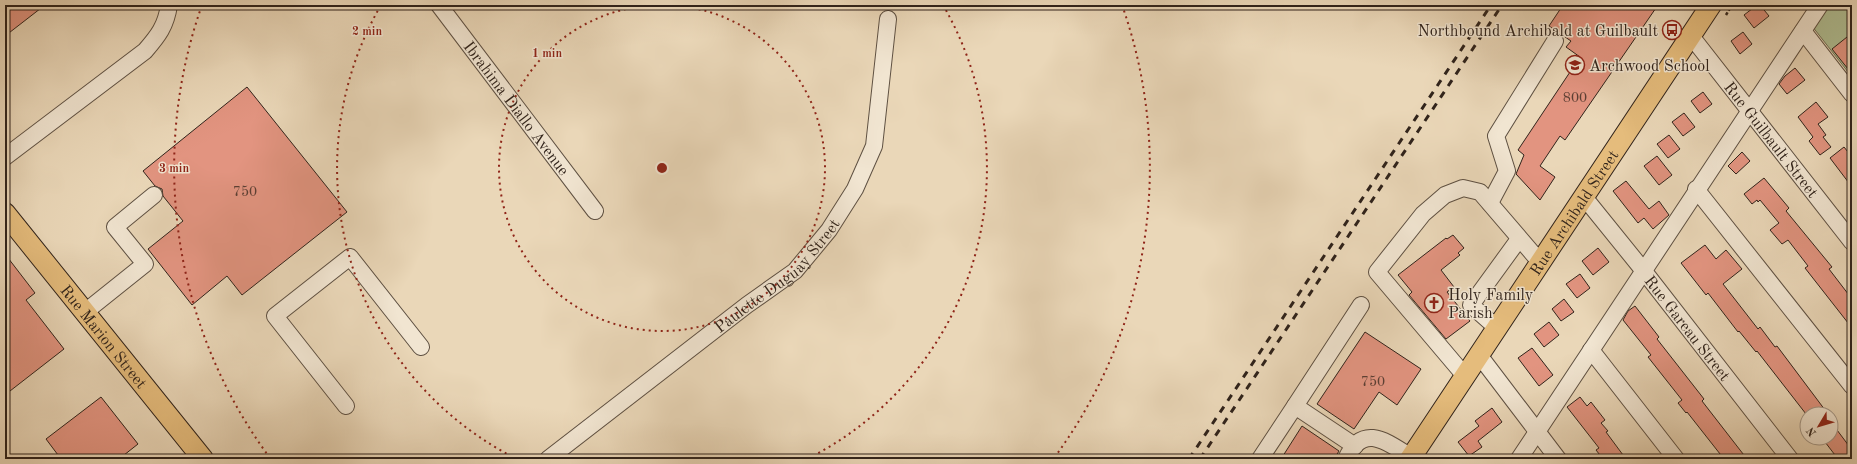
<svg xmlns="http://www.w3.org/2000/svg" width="1857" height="464" font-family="'Old Standard TT',serif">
<rect width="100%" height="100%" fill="#ead7b8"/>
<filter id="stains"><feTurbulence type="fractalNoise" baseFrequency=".005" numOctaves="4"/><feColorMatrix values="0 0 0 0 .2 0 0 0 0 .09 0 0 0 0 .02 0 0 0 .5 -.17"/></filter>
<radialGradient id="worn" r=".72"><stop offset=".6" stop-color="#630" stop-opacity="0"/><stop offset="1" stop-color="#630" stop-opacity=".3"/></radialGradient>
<polygon fill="#b0bf94" stroke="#707158" points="1827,5 1852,5 1852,77 1812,26"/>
<g fill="#e29480" stroke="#30231b">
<polygon points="5,5 45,5 5,36"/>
<polygon points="1563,5 1658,5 1565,140 1560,136 1540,166 1555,177 1540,200 1516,174 1524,155 1518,150 1580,57 1566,47 1571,41 1549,26"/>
<polygon points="1757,5 1760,5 1769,16 1754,28 1744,15"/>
<polygon points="1743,32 1752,44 1740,54 1731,41"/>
<polygon points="1852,33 1852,74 1832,49"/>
<polygon points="1795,68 1805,80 1787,94 1779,84 1785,76"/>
<polygon points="247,87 347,212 242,295 227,276 192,305 148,249 183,221 163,196 162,189 155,186 143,171"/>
<polygon points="1703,92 1712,104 1700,113 1691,101"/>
<polygon points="1816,102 1828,117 1818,124 1826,135 1823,137 1831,147 1820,155 1809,141 1813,137 1798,117"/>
<polygon points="1684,113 1695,127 1683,136 1672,122"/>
<polygon points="1669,135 1680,149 1668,158 1657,144"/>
<polygon points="1844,147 1852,157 1852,187 1830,158"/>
<polygon points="1742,152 1750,161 1736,174 1728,166"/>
<polygon points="1657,156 1672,175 1659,185 1644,166"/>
<polygon points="1764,178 1789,208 1786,211 1832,267 1829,269 1852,299 1852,328 1805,268 1808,266 1788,240 1782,244 1770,230 1779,223 1760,200 1758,202 1757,200 1752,204 1744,194"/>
<polygon points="1626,181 1649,209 1659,201 1669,215 1653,229 1644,218 1638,223 1613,191"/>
<polygon points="1453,235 1464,248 1458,253 1460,255 1441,270 1454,287 1447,292 1470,321 1446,339 1409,295 1412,292 1398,275 1446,238 1447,239"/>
<polygon points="1705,245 1716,259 1726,250 1742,269 1723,284 1758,329 1760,327 1775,347 1777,346 1828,414 1806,414 1757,351 1756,352 1739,331 1738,332 1708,293 1706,295 1681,263"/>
<polygon points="1598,248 1609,262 1593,275 1582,261"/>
<polygon points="5,254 35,293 26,300 64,349 10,391 5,385"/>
<polygon points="1580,274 1590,288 1577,298 1566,284"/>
<polygon points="1564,299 1574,312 1561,321 1552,309"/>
<polygon points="1635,306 1659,337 1657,339 1704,399 1702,401 1747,459 1724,459 1687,412 1686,413 1678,403 1682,400 1648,357 1651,355 1623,320 1628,311"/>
<polygon points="1549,322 1559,335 1544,347 1534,334"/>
<polygon points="1365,332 1421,369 1397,405 1379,392 1354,429 1317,404"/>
<polygon points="1532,348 1553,375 1539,386 1518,358"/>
<polygon points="101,397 138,444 119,459 61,459 46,439"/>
<polygon points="1580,397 1587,406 1591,402 1605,420 1601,423 1608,431 1606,432 1626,459 1603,459 1596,450 1599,448 1567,407"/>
<polygon points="1492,408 1502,422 1478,441 1482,447 1469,456 1458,442 1479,426 1475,421"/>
<polygon points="1831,422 1852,450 1852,459 1838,459 1822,438 1831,438"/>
<polygon points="1302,426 1339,451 1334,459 1281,459"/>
</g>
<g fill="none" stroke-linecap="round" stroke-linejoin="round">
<g stroke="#5e5042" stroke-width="18">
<g id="minor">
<path id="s1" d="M439,5L595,211"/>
<polyline points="1803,31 1852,94"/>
<path id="s2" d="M1691,36L1852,242"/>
<path d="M5,157L145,51C158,36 166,26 169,5"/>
<polyline points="1696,189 1852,386"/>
<path id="s3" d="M1584,197L1643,270L1790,459"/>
<polyline points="1490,203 1507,171 1496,136 1555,41"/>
<polyline points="85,312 145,264 115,227 154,195"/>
<polyline points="1497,328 1471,305 1519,239"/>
<polyline points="1591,350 1676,459"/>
<polyline points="1479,355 1558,459"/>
<polyline points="1465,376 1377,272 1423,214 1445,195 1463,188 1480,192 1540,262"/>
<polyline points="346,406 275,316 350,257 421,347"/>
<polyline points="1295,406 1361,305"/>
<path id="s4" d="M548,459L747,305L795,271L829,230L855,189L874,146L888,19"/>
<polyline points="1260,459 1295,406 1355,446"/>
<path d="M1346,459C1363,422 1387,442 1411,457"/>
<polyline points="1519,459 1820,5"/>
</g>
</g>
<g stroke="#30231b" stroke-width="22">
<g id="major">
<path id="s5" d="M5,213L203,459"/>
<path id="s6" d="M1410,459L1711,5"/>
</g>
</g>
<polyline stroke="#30231b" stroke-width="2.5" stroke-dasharray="3 2" stroke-linecap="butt" points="1726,15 1732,5"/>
<use href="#minor" stroke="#f1e5d1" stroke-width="16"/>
<use href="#major" stroke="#e5bc7c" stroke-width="20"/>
<g stroke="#30231b" stroke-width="3" stroke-dasharray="7 7" stroke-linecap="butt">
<polyline points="1189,459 1491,5"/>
<polyline points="1200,459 1502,5"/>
</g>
</g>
<g fill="none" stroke="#8f2418" stroke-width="2" stroke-dasharray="2 4">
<path d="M663 5A163 163 0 1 1 661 5"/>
<path d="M517 459A325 325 0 0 1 381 5M943 5A325 325 0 0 1 807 459"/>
<path d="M270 458A488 488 0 0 1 202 5M1122 5A488 488 0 0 1 1054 458"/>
</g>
<defs>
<g id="bus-ring" transform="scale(1)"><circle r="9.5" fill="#f1e5d1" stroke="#8f2418" stroke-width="1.5"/><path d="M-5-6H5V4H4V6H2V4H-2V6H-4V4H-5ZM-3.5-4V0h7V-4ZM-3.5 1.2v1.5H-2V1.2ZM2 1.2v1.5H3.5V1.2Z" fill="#8f2418"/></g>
<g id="school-ring" transform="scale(1)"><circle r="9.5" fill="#f1e5d1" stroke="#8f2418" stroke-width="1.5"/><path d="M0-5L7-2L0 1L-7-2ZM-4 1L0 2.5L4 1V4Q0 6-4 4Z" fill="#8f2418"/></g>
<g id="church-ring" transform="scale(1)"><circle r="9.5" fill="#f1e5d1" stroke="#8f2418" stroke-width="1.5"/><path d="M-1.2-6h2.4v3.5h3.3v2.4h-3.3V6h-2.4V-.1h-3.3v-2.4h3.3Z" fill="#8f2418"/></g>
</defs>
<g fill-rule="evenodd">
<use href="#bus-ring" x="1672" y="30"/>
<use href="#school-ring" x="1575" y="65"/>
<use href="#church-ring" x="1434" y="303"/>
</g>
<g text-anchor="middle" stroke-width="3" stroke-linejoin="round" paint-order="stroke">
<g font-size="14" fill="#5c3f34">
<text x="1575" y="102">800</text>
<text x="245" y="196">750</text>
<text x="1373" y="386">750</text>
</g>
<g font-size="16" fill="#30231b" stroke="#f1e5d1" text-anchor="start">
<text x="1658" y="36" text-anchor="end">Northbound Archibald at Guilbault</text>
<text x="1589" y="71">Archwood School</text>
<text x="1448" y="300">Holy Family<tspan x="1448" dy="18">Parish</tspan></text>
</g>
<g font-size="16" fill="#30231b" stroke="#f1e5d1">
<text dy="6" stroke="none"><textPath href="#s1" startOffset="129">Ibrahima Diallo Avenue</textPath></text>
<text dy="6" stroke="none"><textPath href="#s2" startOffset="131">Rue Guilbault Street</textPath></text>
<text dy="6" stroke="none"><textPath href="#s6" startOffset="296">Rue Archibald Street</textPath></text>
<text dy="6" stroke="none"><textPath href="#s4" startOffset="294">Paulette Duguay Street</textPath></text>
<text dy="6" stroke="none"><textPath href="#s3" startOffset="167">Rue Gareau Street</textPath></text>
<text dy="6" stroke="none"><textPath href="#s5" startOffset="158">Rue Marion Street</textPath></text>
</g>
</g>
<circle cx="662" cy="168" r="6" fill="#8f2418" stroke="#f1e5d1" stroke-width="2"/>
<g font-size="12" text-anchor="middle" font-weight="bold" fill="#8f2418" stroke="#f1e5d1" stroke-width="3" stroke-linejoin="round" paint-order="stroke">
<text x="367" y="35">2 min</text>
<text x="547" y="57">1 min</text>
<text x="174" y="172">3 min</text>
</g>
<rect width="1857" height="464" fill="none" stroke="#ead7b8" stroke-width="20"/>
<rect x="6" y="6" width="1845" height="452" fill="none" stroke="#30231b" stroke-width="2"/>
<rect x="10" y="10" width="1837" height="444" fill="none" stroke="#30231b"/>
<g transform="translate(1819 426) rotate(232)"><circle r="19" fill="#f1e5d1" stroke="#a49788"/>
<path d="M0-3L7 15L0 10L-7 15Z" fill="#8f2418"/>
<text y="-6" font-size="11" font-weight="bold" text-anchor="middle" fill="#30231b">N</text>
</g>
<rect width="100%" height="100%" filter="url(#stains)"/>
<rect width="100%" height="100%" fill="url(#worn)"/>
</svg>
